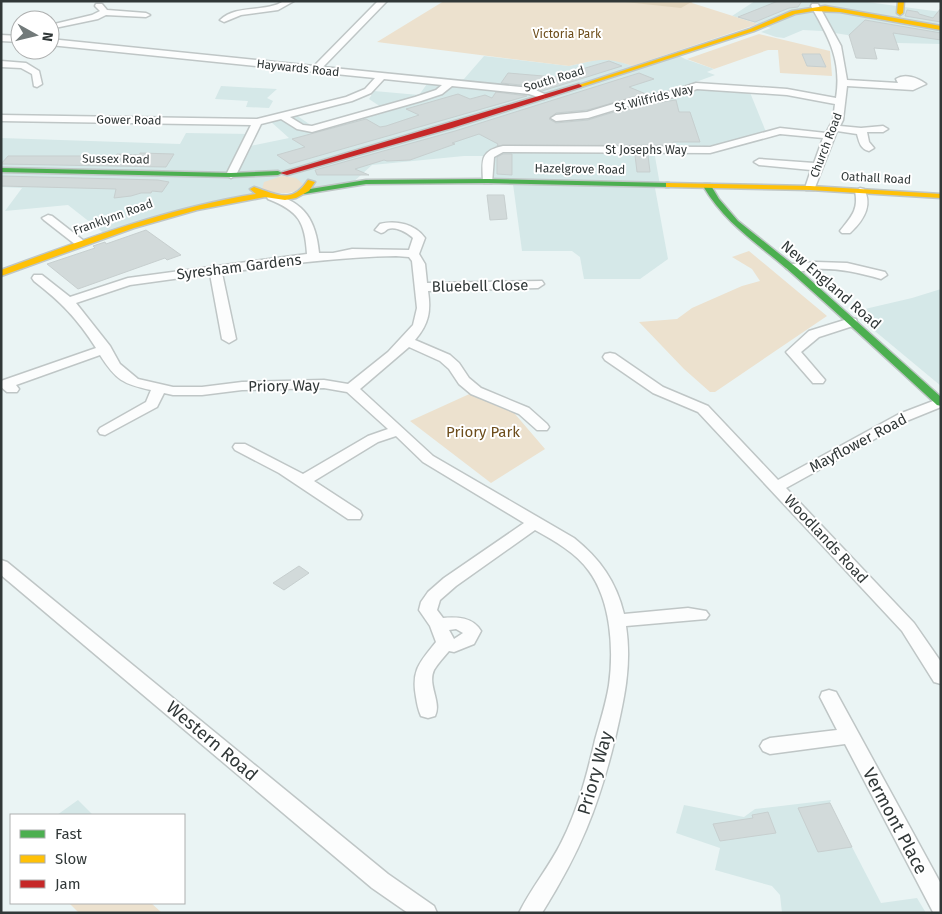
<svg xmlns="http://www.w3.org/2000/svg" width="942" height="914" font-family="'Fira Sans',sans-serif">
<rect width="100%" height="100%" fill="#eaf4f4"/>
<g fill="#d5e8e8">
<polygon points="755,1 860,1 941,12 941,44 898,43 822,31 803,30 784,38 776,37 761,32 771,28 732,16"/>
<polygon points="674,53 685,59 714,69 707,72 715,75 693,83 696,86 749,90 766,132 717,145 654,151 660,185 488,181 488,156 464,156 372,165 350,185 237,198 105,234 68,205 5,211 22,188 1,187 1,138 180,144 186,133 251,134 245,147 289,138 270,121 296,115 315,128 384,109 369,99 374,91 419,95 427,84 445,86 464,79 484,56 569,66 600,59 614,59 632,66"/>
<polygon points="221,86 277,89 267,98 273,101 269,108 246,107 248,101 215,99"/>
<polygon points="513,184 655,188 668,259 640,279 584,279 580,257 572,251 522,251"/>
<polygon points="941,289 941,386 852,312 912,298"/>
<polygon points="78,800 93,815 57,815"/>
<polygon points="831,800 830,803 852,847 881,903 917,898 926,913 782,913 780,895 772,886 715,870 720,848 676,833 684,805 744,817 755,809"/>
</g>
<g fill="#ece1ce">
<path d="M444,1H693L692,3L758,24L632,66C606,56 596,60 569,66L377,42Z"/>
<polygon points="759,34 830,51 832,76 780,73 778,50 768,50 714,69 687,59"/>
<path d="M282,176L296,178L303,184C292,198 277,193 262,189L264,182Z"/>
<polygon points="749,251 827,316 715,392 710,392 684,369 639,322 677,319 692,308 742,286 760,281 752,269 732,257"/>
<polygon points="476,391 514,406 515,414 545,449 491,483 410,421"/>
<polygon points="69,903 151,903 161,912 79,913"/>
</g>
<polygon fill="#e1d4bc" points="616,1 693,1 681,8"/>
<g fill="#d2dada" stroke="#c7cfcf">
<polygon points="778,1 802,1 798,7 789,8 755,22 738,17"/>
<polygon points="941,8 941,22 905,16 907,10 918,12 919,14 933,18"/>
<polygon points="865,20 941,33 941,40 893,33 899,50 874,48 877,59 856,58 849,35"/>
<polygon points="802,54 820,54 826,67 807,66"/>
<polygon points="609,61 622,66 542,91 531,86 501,83 508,73 555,77"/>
<polygon points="639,73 654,79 629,87 646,94 587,110 556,113 549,119 556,123 588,120 634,106 676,100 679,112 690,112 700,142 673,142 673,145 497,146 498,144 479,134 452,143 455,144 410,160 387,161 384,160 355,169 369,175 317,175 315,170 455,131"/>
<polygon points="496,92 527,96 290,164 277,155 305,147 292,139 366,119 380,127 386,126 419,115 406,109 458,94 470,99 485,95 492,98"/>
<polygon points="140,153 174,154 166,167 1,164 8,156 116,156 117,154 139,155"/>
<polygon points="503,154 512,154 512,175 497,174 497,157"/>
<polygon points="635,155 648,155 650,172 637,172"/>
<polygon points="1,176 158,180 169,182 162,192 152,191 151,193 141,193 131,196 114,198 116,189 1,186"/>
<polygon points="487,195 504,195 507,219 490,220"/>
<polygon points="146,230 181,255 167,260 165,258 78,289 47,264 95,248 93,246 105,242 106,244"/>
<polygon points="299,566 309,573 284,590 273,583"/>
<polygon points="830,803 852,847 818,852 798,808"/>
<polygon points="768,812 776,833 720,841 713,824 753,818 752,815"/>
</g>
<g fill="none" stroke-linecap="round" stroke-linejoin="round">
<g stroke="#bfc6c6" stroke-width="3">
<g id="street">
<path d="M284,1H294L278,10L241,15L224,22L220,20C237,4 265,13 284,1Z"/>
<path d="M378,1H387L323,67L531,88L549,96L544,99L529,94L452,86L442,94L421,101L312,132L297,129L281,119L261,124L236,175L231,178L226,175L251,125L1,121V115L257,119L346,97L365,89L375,78L50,45V39L314,66ZM384,79L442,85L436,90L415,97L312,126L303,125L290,117L352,101L371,93Z"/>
<polygon points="96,4 102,4 107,10 146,13 150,15 146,17 106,15 98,19 50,29 50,25 92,15 100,11 95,6"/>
<path d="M812,4H818L841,46L847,80L898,83L896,79C905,73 918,78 926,84L913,90L847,86L843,120L840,126L861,128L883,126L888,129L883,132H867L869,142L874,148L869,151C860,149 859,141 857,134L837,131L814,190H806L805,188L811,170L759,165L754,162L759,159L814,163L823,138L780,134L710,153L503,152L494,157L492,183H484L483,181C482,160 480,151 503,146L710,147L780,128L826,133L833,120L835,104L787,95L697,89L674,97L634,104L588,118L556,121L551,118L556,115L587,112L633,98L669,92L696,83L787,89L836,98C842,60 829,38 811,6Z"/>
<polygon points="1,35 20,36 20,42 1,41"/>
<polygon points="1,61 26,63 39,71 42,84 37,87 34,86 32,74 21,68 1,67"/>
<path d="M860,188L864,189C873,206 863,221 850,233H842L840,231C851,217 859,210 855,191Z"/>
<path d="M272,194C305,202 316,221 319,253H333L352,249L409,250L413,238C408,233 396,226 388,229C386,230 384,233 381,233L375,230L380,224C396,220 415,224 425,238L419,254L425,264L427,283L542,281L544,284L538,288L428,291C431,311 429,324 415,340L450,355L459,363L469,378L481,388L529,408L547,424L549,427L547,430H537L519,414L471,394L459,384L449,369L440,361L409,347L360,389L433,456L574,538C600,559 616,581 624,614L688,608L706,611L709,615L706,619L626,626C632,666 624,700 615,739C598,808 580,852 542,913H519C531,888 550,866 562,841C578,809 587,775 595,740C600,722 606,704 609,685C614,649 611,601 589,571C576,553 555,541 535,530L456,586L440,600L437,610L443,618C457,617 473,617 481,631L474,644L454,652L449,651C444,657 438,663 434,670C427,685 442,702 435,716L428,718L421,716C418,710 417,703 416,697C411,670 420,662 436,642L430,626L419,610L421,602L428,592L444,578L524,523L423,462L396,436L378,442L314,481L360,511L362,515L360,519H348L279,473L235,450L233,447L235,444H245L303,474L368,436L388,429L347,392L324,388L242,390L202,395H173L164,393L157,407L105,435L100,434L98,431L100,428L146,402L151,390C123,384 116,380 100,355L16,385L19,389L17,392H7L1,387V381L96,348C77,318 61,302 34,281L32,278L34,275H42L70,297L128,278L307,254C305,222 299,211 268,199L267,197L268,195ZM396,256L409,257L412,261L417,308L413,325L388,352L348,384L324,380L242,382L202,387H173L138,379L120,364L110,346L76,303L130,285L210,274L222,339L229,343L236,339L222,273C280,265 337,257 396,256ZM456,629L463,633L454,639L449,630Z"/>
<polygon points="48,215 52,216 84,241 86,243 84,245 76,245 44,220 42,218"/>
<path d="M816,262L847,263L885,272L887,275L881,279C859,273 839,268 816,269C807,270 792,275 786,268L792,264Z"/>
<polygon points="851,318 856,319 857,322 856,325 819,337 801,352 825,380 823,383 813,383 786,352 809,331"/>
<polygon points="610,353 615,354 663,387 708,406 778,480 899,414 941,398 941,407 909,420 786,488 914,623 941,662 941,684 934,682 902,631 698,412 653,393 605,360 603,357 605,354"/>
<polygon points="1,560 7,562 388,874 434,906 437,913 408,913 372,888 1,575"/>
<polygon points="829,690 836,692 941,884 941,913 933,912 845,744 770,754 763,751 760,746 763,741 770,738 837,730 820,697 822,692"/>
</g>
</g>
<g stroke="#bfc6c6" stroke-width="3">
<g id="fast">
<polygon points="1,168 231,173 278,171 282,173 278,175 231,177 1,172"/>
<polygon points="488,179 669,183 673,185 669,187 488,183 366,184 304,194 300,192 304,190 366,180"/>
<path d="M704,184H710L719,199L738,221L797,268L941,397V406L937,405C889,361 842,317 793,274C759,244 726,225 703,186Z"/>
</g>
</g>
<g stroke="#bfc6c6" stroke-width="3">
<g id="slow">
<polygon points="898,1 904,1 903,13 900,15 897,13"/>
<polygon points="825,6 941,26 941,30 840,12 813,11 795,14 754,31 581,87 576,86 750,29 792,11"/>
<path d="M308,180L315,182L309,191L296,198L285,200L265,197L197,210L134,228L1,276V270C85,239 168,208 256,194L250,189L254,187C276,194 292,205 308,180Z"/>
<polygon points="666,183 810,186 941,194 941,198 810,190 669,187 666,187"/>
</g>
</g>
<g stroke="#bfc6c6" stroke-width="3">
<polygon id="jam" points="579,84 582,86 581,87 452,128 287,175 280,173"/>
</g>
<use href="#street" fill="#fcfdfd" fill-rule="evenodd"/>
<use href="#fast" fill="#4caf50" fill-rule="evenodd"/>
<use href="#slow" fill="#ffc107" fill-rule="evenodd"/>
<use href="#jam" fill="#c62828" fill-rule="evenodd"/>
</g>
<g text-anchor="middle" stroke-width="4" stroke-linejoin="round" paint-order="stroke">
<g font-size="12" fill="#6d4d1b" stroke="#fff">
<text x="567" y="38">Victoria Park</text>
</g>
<g font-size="12" fill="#313838" stroke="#fff">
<text transform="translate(298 68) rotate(6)" y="4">Haywards Road</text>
<text transform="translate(554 79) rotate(-17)" y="4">South Road</text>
<text transform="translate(654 98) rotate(-14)" y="4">St Wilfrids Way</text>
<text transform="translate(129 120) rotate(1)" y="4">Gower Road</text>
<text transform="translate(826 145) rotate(-69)" y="4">Church Road</text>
<text x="646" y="154">St Josephs Way</text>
<text transform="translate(116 159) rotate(1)" y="4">Sussex Road</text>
<text transform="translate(580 169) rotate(1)" y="4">Hazelgrove Road</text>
<text transform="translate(876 178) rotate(3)" y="4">Oathall Road</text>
<text transform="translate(113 217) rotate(-20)" y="4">Franklynn Road</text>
</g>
<g font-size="15" fill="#313838" stroke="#fff">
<text transform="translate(239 267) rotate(-7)" y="5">Syresham Gardens</text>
<text transform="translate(831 285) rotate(41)" y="5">New England Road</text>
<text transform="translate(480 286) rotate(-1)" y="5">Bluebell Close</text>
<text transform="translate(284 386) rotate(-1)" y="5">Priory Way</text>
<text transform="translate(858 443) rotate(-28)" y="5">Mayflower Road</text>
<text transform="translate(826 539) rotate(47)" y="5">Woodlands Road</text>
</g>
<g font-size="15" fill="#6d4d1b" stroke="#fff">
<text x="483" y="437">Priory Park</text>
</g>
<g font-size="18" fill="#313838" stroke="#fff">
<text transform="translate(212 741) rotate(40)" y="6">Western Road</text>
<text transform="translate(595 773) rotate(-74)" y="6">Priory Way</text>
<text transform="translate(895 821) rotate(62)" y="6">Vermont Place</text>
</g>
</g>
<rect width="942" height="914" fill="none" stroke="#313838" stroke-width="5"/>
<rect x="10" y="814" width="175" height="90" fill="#ffffff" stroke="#adafaf"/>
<rect x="20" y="830" width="25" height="8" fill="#4caf50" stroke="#adafaf"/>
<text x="55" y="839" font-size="15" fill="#313838">Fast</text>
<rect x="20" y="855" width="25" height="8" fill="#ffc107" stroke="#adafaf"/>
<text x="55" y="864" font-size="15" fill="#313838">Slow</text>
<rect x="20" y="880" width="25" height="8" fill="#c62828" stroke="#adafaf"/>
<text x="55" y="889" font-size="15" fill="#313838">Jam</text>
<g transform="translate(35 35) rotate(98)"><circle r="24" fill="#ffffff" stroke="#adafaf"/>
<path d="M0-4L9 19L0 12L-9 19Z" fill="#727a7a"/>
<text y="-8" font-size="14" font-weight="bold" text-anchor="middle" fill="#313838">N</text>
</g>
</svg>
